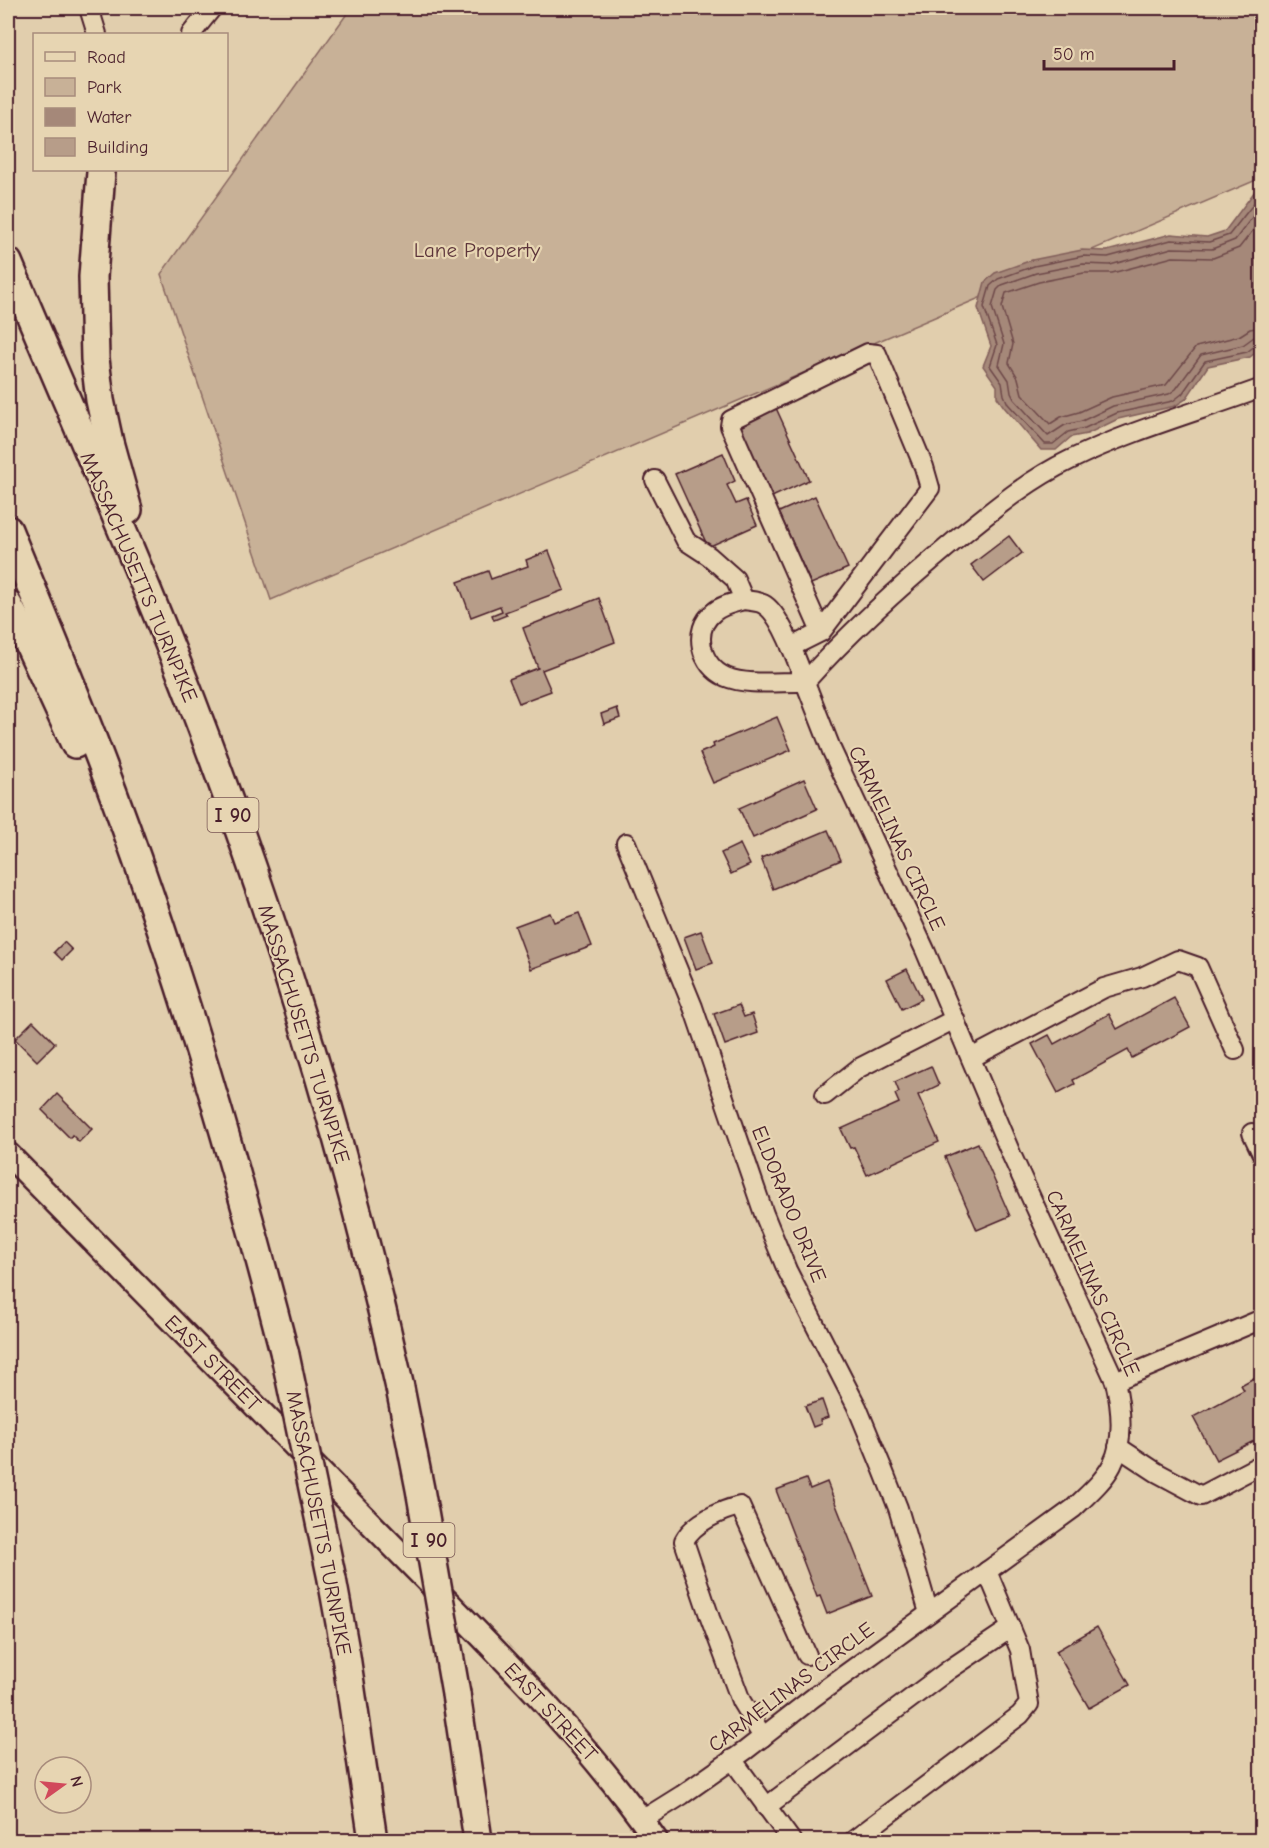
<svg xmlns="http://www.w3.org/2000/svg" width="1269" height="1848" font-family="'Comic Neue',sans-serif">
<rect width="100%" height="100%" fill="#e1cead"/>
<filter id="ink" filterUnits="userSpaceOnUse"><feTurbulence type="fractalNoise" baseFrequency=".0167" numOctaves="2"/><feDisplacementMap in="SourceGraphic" scale="12" xChannelSelector="R" yChannelSelector="G"/><feConvolveMatrix kernelMatrix="1 2 1 2 8 2 1 2 1" color-interpolation-filters="sRGB"/></filter>
<g filter="url(#ink)">
<polygon fill="#c8b197" stroke="#896861" stroke-width="1.5" points="351,8 1261,8 1261,178 271,600 161,274"/>
<polygon fill="#a58879" stroke="#815e5a" stroke-width="1.5" points="1261,185 1261,348 1250,357 1208,366 1186,399 1175,406 1118,419 1087,434 1071,437 1056,450 1041,450 1004,407 997,397 997,386 983,366 991,346 978,308 985,282 995,273 1032,260 1082,250 1107,251 1171,234 1207,237 1225,231 1255,191"/>
<g fill="none" stroke-linecap="round" stroke-linejoin="round">
<g stroke="#6e494a" stroke-width="1.5">
<polyline points="1262,193 1229,235 1209,242 1171,240 1108,257 1083,256 1034,266 998,279 990,286 984,307 997,345 990,366 1002,383 1004,395 1008,404 1045,444 1053,444 1068,432 1085,428 1117,413 1173,401 1182,394 1205,361 1247,352 1256,345 1262,344"/>
<polyline points="1262,204 1235,240 1212,249 1172,248 1110,265 1083,264 1036,273 1002,285 997,290 992,307 1004,344 999,365 1009,380 1011,393 1014,399 1048,436 1065,425 1082,421 1113,406 1169,394 1176,389 1201,355 1243,345 1254,337 1262,336"/>
<polyline points="1262,219 1239,248 1213,258 1173,257 1112,273 1084,273 1039,282 1006,293 1002,307 1013,344 1009,363 1018,378 1022,394 1050,424 1061,417 1079,412 1112,397 1166,385 1196,347 1239,336 1250,329 1262,327"/>
</g>
</g>
<g fill="#b79d89" stroke="#4a1f2b" stroke-width="1.5">
<polygon points="776,408 809,480 772,497 739,424"/>
<polygon points="723,453 735,481 727,485 736,504 746,500 757,525 708,547 675,474"/>
<polygon points="815,496 848,568 811,584 779,512"/>
<polygon points="1009,536 1022,553 984,582 971,565"/>
<polygon points="549,551 564,590 505,612 507,615 494,620 492,615 502,611 500,606 471,617 458,582 488,571 491,579 528,566 526,560"/>
<polygon points="599,598 615,642 542,670 551,691 519,703 509,679 538,668 523,628"/>
<polygon points="617,708 620,718 604,724 601,714"/>
<polygon points="777,717 791,750 713,783 700,753 714,747 713,744"/>
<polygon points="804,779 817,809 753,838 739,808"/>
<polygon points="828,830 841,860 773,889 761,858"/>
<polygon points="740,844 750,865 731,874 721,853"/>
<polygon points="550,913 554,922 579,913 592,946 531,969 515,926"/>
<polygon points="701,931 713,963 696,969 684,937"/>
<polygon points="64,942 72,950 62,960 54,952"/>
<polygon points="907,969 922,999 902,1009 887,979"/>
<polygon points="1174,998 1190,1027 1132,1058 1128,1050 1073,1080 1075,1084 1058,1093 1032,1044 1049,1035 1054,1044 1109,1014 1117,1029"/>
<polygon points="739,1005 744,1017 752,1014 758,1033 725,1045 714,1014"/>
<polygon points="33,1021 55,1043 37,1061 15,1039"/>
<polygon points="931,1066 939,1085 918,1095 939,1142 867,1175 854,1147 850,1148 841,1129 899,1103 895,1094 899,1092 895,1082"/>
<polygon points="57,1094 92,1129 79,1142 72,1135 70,1138 42,1110"/>
<polygon points="978,1143 1010,1216 977,1230 945,1157"/>
<polygon points="1259,1375 1262,1379 1262,1437 1216,1460 1193,1417 1244,1390 1241,1385"/>
<polygon points="822,1400 828,1417 820,1420 821,1424 813,1427 805,1406"/>
<polygon points="806,1479 810,1489 827,1482 872,1596 827,1614 820,1596 817,1597 776,1490"/>
<polygon points="1097,1627 1130,1685 1089,1708 1056,1651"/>
</g>
<g fill="none" stroke-linecap="round" stroke-linejoin="round">
<g stroke="#4a1f2b" stroke-width="22">
<g id="minor">
<polyline points="89,8 97,34"/>
<polyline points="191,34 212,8"/>
<polyline points="655,480 686,541 709,556 735,579 744,600"/>
<path d="M744,600C749,601 758,601 763,604C780,612 798,663 805,682C783,681 747,686 726,677C701,667 691,630 714,612C722,605 734,603 744,600Z"/>
<polyline points="791,647 821,632 730,426 731,420 868,353 877,354 924,467 930,488 821,632"/>
<polyline points="626,843 693,1007 764,1214 787,1270 857,1407 883,1470 898,1508 929,1613"/>
<polyline points="971,1058 1104,988 1142,977 1178,960 1198,967 1235,1050"/>
<polyline points="825,1095 859,1068 955,1019"/>
<polyline points="1252,1133 1262,1154"/>
<polyline points="1115,1381 1262,1319"/>
<polyline points="1118,1447 1156,1472 1201,1496 1262,1464"/>
<path d="M763,1737L741,1701L710,1618L684,1541C693,1523 721,1510 740,1506L807,1655"/>
<polyline points="732,1759 791,1840"/>
<polyline points="766,1807 950,1669 1011,1628"/>
<path d="M642,1820L682,1795L746,1750L814,1697L1074,1508C1087,1495 1103,1482 1112,1465C1125,1440 1121,1407 1115,1381L1012,1156L925,950L832,751L805,682C852,629 904,583 958,538C994,509 1028,480 1070,460C1131,430 1197,412 1262,388"/>
<polyline points="854,1840 1020,1715 1029,1704 1020,1650 987,1571"/>
</g>
</g>
<g stroke="#4a1f2b" stroke-width="27">
<path id="major" d="M8,1154C133,1283 261,1411 387,1540C481,1636 579,1730 656,1840"/>
</g>
<g stroke="#4a1f2b" stroke-width="32">
<g id="highway">
<polyline points="101,172 93,277 95,359 100,400 109,442 128,510"/>
<path d="M8,262C69,408 134,552 191,699C277,923 348,1154 400,1388"/>
<path d="M8,530C40,609 73,687 103,766C176,958 234,1156 285,1355"/>
<polyline points="8,605 27,640 75,744"/>
<polyline points="332,1579 346,1656 373,1840"/>
<polyline points="456,1694 478,1840"/>
</g>
</g>
<use href="#minor" stroke="#e7d5b2" stroke-width="18"/>
<use href="#major" stroke="#e7d5b2" stroke-width="22"/>
<use href="#highway" stroke="#e7d5b2" stroke-width="27"/>
<g stroke="#4a1f2b" stroke-width="32" stroke-linecap="butt">
<g id="highway-bridge">
<polyline points="285,1355 332,1579"/>
<polyline points="400,1388 420,1489 456,1694"/>
</g>
</g>
<use href="#highway-bridge" stroke="#e7d5b2" stroke-width="27"/>
</g>
</g>
<g text-anchor="middle" stroke-width="4.5" stroke-linejoin="round" paint-order="stroke">
<g fill="#e7d5b2" stroke="#795654" stroke-width="1.5">
<rect x="207.5" y="798" width="51" height="34" rx="4.5"/>
<rect x="403.5" y="1523" width="51" height="34" rx="4.5"/>
</g>
<g font-size="20" font-weight="bold" fill="#4a1f2b">
<text x="233" y="822">I 90</text>
<text x="429" y="1547">I 90</text>
</g>
<g font-size="21" fill="#5d353b" stroke="#e7d5b2">
<text x="477" y="257">Lane Property</text>
</g>
<g font-size="21" fill="#4a1f2b" stroke="#e7d5b2">
<text transform="translate(139 577) rotate(67)" y="7">MASSACHUSETTS TURNPIKE</text>
<text transform="translate(897 838) rotate(65)" y="7">CARMELINAS CIRCLE</text>
<text transform="translate(304 1034) rotate(73)" y="7">MASSACHUSETTS TURNPIKE</text>
<text transform="translate(789 1204) rotate(68)" y="7">ELDORADO DRIVE</text>
<text transform="translate(1093 1283) rotate(66)" y="7">CARMELINAS CIRCLE</text>
<text transform="translate(213 1363) rotate(45)" y="7">EAST STREET</text>
<text transform="translate(319 1523) rotate(79)" y="7">MASSACHUSETTS TURNPIKE</text>
<text transform="translate(791 1687) rotate(-37)" y="7">CARMELINAS CIRCLE</text>
<text transform="translate(551 1712) rotate(47)" y="7">EAST STREET</text>
</g>
</g>
<rect width="1269" height="1848" fill="none" stroke="#e7d5b2" stroke-width="30"/>
<rect x="15" y="15" width="1239" height="1818" fill="none" stroke="#4a1f2b" stroke-width="2" filter="url(#ink)"/>
<rect x="33" y="33" width="195" height="138" fill="#e7d5b2" stroke="#a88c7c" stroke-width="1.5"/>
<rect x="45" y="52" width="30" height="9" fill="#e7d5b2" stroke="#a88c7c" stroke-width="1.5"/>
<text x="87" y="63" font-size="18" fill="#4a1f2b">Road</text>
<rect x="45" y="78" width="30" height="18" fill="#c8b197" stroke="#a88c7c" stroke-width="1.5"/>
<text x="87" y="93" font-size="18" fill="#4a1f2b">Park</text>
<rect x="45" y="108" width="30" height="18" fill="#a58879" stroke="#a88c7c" stroke-width="1.5"/>
<text x="87" y="123" font-size="18" fill="#4a1f2b">Water</text>
<rect x="45" y="138" width="30" height="18" fill="#b79d89" stroke="#a88c7c" stroke-width="1.5"/>
<text x="87" y="153" font-size="18" fill="#4a1f2b">Building</text>
<g transform="translate(63 1785) rotate(75)"><circle r="28" fill="#e7d5b2" stroke="#a88c7c" stroke-width="1.5"/>
<path d="M0-4.5L10 22L0 15L-10 22Z" fill="#d1495b"/>
<text y="-9" font-size="16" font-weight="bold" text-anchor="middle" fill="#4a1f2b">N</text>
</g>
<path d="M1044 60v9h130v-9" fill="none" stroke="#4a1f2b" stroke-width="3"/>
<text x="1053" y="60" font-size="18" fill="#4a1f2b" stroke="#e7d5b2" stroke-width="4.5" paint-order="stroke">50 m</text>
</svg>
